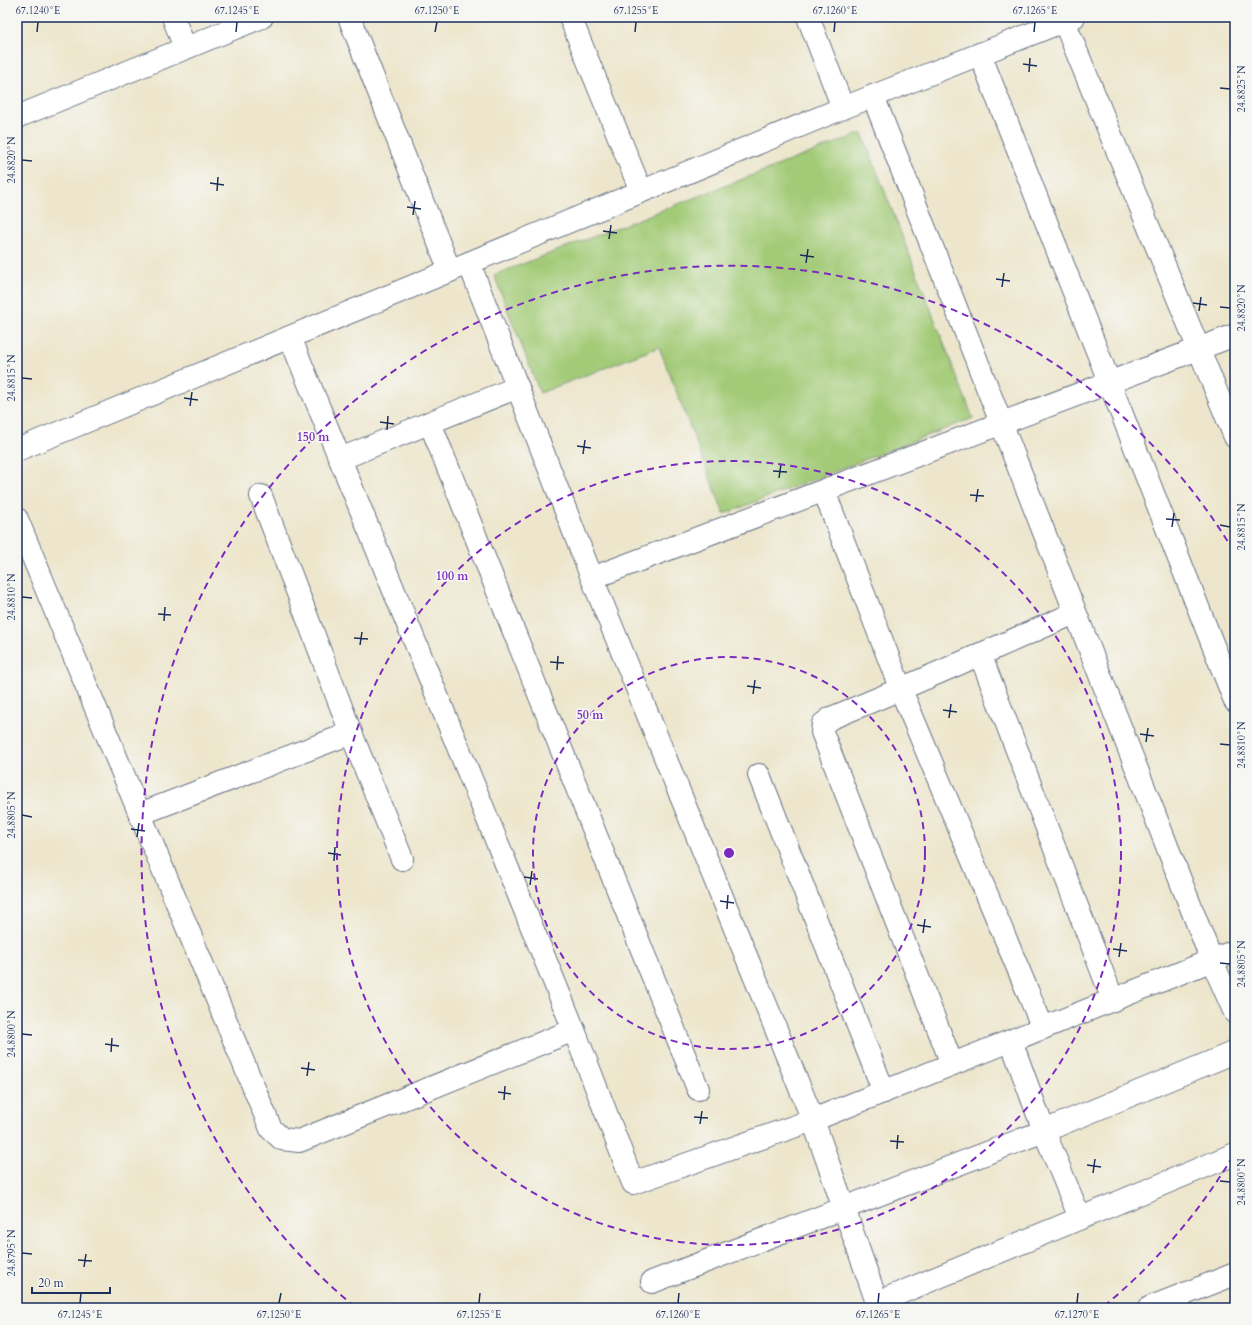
<svg xmlns="http://www.w3.org/2000/svg" width="1252" height="1325" font-family="Cardo,serif">
<rect width="100%" height="100%" fill="#f6f6f2"/>
<filter id="ink" filterUnits="userSpaceOnUse"><feTurbulence type="fractalNoise" baseFrequency=".025" numOctaves="2"/><feDisplacementMap in="SourceGraphic" scale="8" xChannelSelector="R" yChannelSelector="G"/><feConvolveMatrix kernelMatrix="1 2 1 2 8 2 1 2 1" color-interpolation-filters="sRGB"/></filter>
<filter id="wash" filterUnits="userSpaceOnUse"><feTurbulence type="fractalNoise" baseFrequency=".012" numOctaves="4" result="noise"/><feDisplacementMap in="SourceGraphic" scale="16" xChannelSelector="R" yChannelSelector="G"/><feGaussianBlur stdDeviation="0.9" result="paint"/><feColorMatrix in="noise" values="0 0 0 0 0 0 0 0 0 0 0 0 0 0 0 0 0 1.4 0 .05"/><feComposite in="paint" operator="in"/></filter>
<g filter="url(#wash)">
<rect width="100%" height="100%" fill="#ede6cc"/>
<polygon fill="#a3cb77" stroke="#5f7d6a" points="862,133 973,418 724,514 659,347 540,393 494,275"/>
</g>
<g filter="url(#ink)">
<g fill="none" stroke-linecap="round" stroke-linejoin="round">
<g stroke="#646f84" stroke-width="24">
<g id="minor">
<polyline points="173,17 185,48"/>
<polyline points="349,17 450,271"/>
<polyline points="570,17 641,191"/>
<polyline points="808,17 843,108"/>
<polyline points="1064,21 1235,437"/>
<polyline points="980,54 1235,701"/>
<polyline points="873,96 1212,961 1235,1013"/>
<polyline points="17,117 262,17"/>
<polyline points="469,263 592,578 813,1120 879,1308"/>
<polyline points="290,337 574,1030 633,1183 813,1120 1235,951"/>
<polyline points="430,423 698,1089"/>
<polyline points="17,450 843,108 1074,17"/>
<polyline points="340,459 518,387"/>
<polyline points="824,491 901,690 1043,1028"/>
<polyline points="261,496 351,733 402,859"/>
<polyline points="17,519 271,1129 282,1139 299,1141 574,1030"/>
<polyline points="592,578 1235,335"/>
<polyline points="980,654 1113,1000"/>
<polyline points="759,775 884,1092"/>
<polyline points="140,814 351,733"/>
<polyline points="1011,1041 1044,1131 1080,1218"/>
<path d="M952,1064L822,732L823,724L831,718C913,685 994,648 1075,613"/>
<polyline points="652,1282 1044,1131 1235,1052"/>
<polyline points="876,1303 1235,1154"/>
<polyline points="1149,1308 1235,1274"/>
</g>
</g>
<use href="#minor" stroke="#fff" stroke-width="22"/>
</g>
</g>
<path fill="none" stroke="#1b2f5e" stroke-width="1.5" d="M37,32L38,22M236,32L237,22M435,32L437,22M635,32L636,22M834,32L835,22M1034,32L1035,22M1023,64L1037,66M1029,72L1030,58M1220,88L1230,89M22,160L32,161M210,183L224,185M217,191L218,177M407,207L421,209M413,215L415,201M603,231L617,233M609,239L611,225M800,255L814,257M806,263L808,249M996,279L1010,281M1002,287L1004,273M1193,303L1207,305M1220,307L1230,308M1199,311L1201,297M22,378L32,379M184,398L198,400M190,406L192,392M380,422L394,424M387,430L388,416M577,446L591,448M583,454L585,440M773,471L787,472M779,478L781,464M970,495L984,496M976,502L978,489M1166,519L1180,520M1220,525L1230,527M1172,527L1174,513M22,597L32,598M158,614L171,615M164,621L165,607M354,638L368,639M360,645L362,632M550,662L564,663M557,670L558,656M747,686L761,688M753,694L755,680M943,710L957,712M949,718L951,704M1140,734L1154,736M1146,742L1148,728M1220,744L1230,745M22,815L32,817M131,829L145,831M137,837L139,823M328,853L341,855M334,861L335,847M524,877L538,879M530,885L532,871M720,901L734,903M727,909L728,895M917,925L931,927M923,933L925,919M1113,949L1127,951M1119,957L1121,943M1220,963L1230,964M22,1034L32,1035M105,1044L119,1046M111,1052L112,1038M301,1068L315,1070M307,1076L309,1062M498,1092L511,1094M504,1100L505,1086M694,1117L708,1118M700,1124L702,1111M890,1141L904,1142M897,1149L898,1135M1087,1165L1101,1167M1093,1173L1095,1159M1220,1181L1230,1182M22,1253L32,1254M78,1260L92,1261M84,1267L86,1254M80,1303L81,1293M279,1303L281,1293M479,1303L480,1293M678,1303L679,1293M878,1303L879,1293M1077,1303L1078,1293"/>
<g fill="none" stroke="#7b2cbf" stroke-width="2" stroke-dasharray="7 5">
<circle cx="729" cy="853" r="196"/>
<circle cx="729" cy="853" r="392"/>
<path d="M1233 1156A588 588 0 0 1 1103 1307M355 1307A588 588 0 1 1 1233 550"/>
</g>
<circle cx="729" cy="853" r="6" fill="#7b2cbf" stroke="#f6f6f2" stroke-width="2"/>
<g font-size="12" text-anchor="middle" font-weight="bold" fill="#7b2cbf" stroke="#f6f6f2" stroke-width="3.5" stroke-linejoin="round" paint-order="stroke">
<text x="313" y="441">150 m</text>
<text x="452" y="580">100 m</text>
<text x="590" y="719">50 m</text>
</g>
<rect width="1252" height="1325" fill="none" stroke="#f6f6f2" stroke-width="44"/>
<path d="M32 1287v6h78v-6" fill="none" stroke="#1b2f5e" stroke-width="2"/>
<text x="38" y="1287" font-size="12" fill="#1b2f5e" stroke="#f6f6f2" stroke-width="3" paint-order="stroke">20 m</text>
<rect x="22" y="22" width="1208" height="1281" fill="none" stroke="#1b2f5e" stroke-width="1.5"/>
<g font-size="10" text-anchor="middle" fill="#1b2f5e">
<text x="38" y="14">67.1240°E</text>
<text x="237" y="14">67.1245°E</text>
<text x="437" y="14">67.1250°E</text>
<text x="636" y="14">67.1255°E</text>
<text x="835" y="14">67.1260°E</text>
<text x="1035" y="14">67.1265°E</text>
<text transform="translate(1241 89) rotate(-90)" y="4">24.8825°N</text>
<text transform="translate(11 160) rotate(-90)" y="4">24.8820°N</text>
<text transform="translate(1241 308) rotate(-90)" y="4">24.8820°N</text>
<text transform="translate(11 378) rotate(-90)" y="4">24.8815°N</text>
<text transform="translate(1241 527) rotate(-90)" y="4">24.8815°N</text>
<text transform="translate(11 597) rotate(-90)" y="4">24.8810°N</text>
<text transform="translate(1241 745) rotate(-90)" y="4">24.8810°N</text>
<text transform="translate(11 815) rotate(-90)" y="4">24.8805°N</text>
<text transform="translate(1241 964) rotate(-90)" y="4">24.8805°N</text>
<text transform="translate(11 1034) rotate(-90)" y="4">24.8800°N</text>
<text transform="translate(1241 1182) rotate(-90)" y="4">24.8800°N</text>
<text transform="translate(11 1253) rotate(-90)" y="4">24.8795°N</text>
<text x="80" y="1318">67.1245°E</text>
<text x="279" y="1318">67.1250°E</text>
<text x="479" y="1318">67.1255°E</text>
<text x="678" y="1318">67.1260°E</text>
<text x="878" y="1318">67.1265°E</text>
<text x="1077" y="1318">67.1270°E</text>
</g>
</svg>
